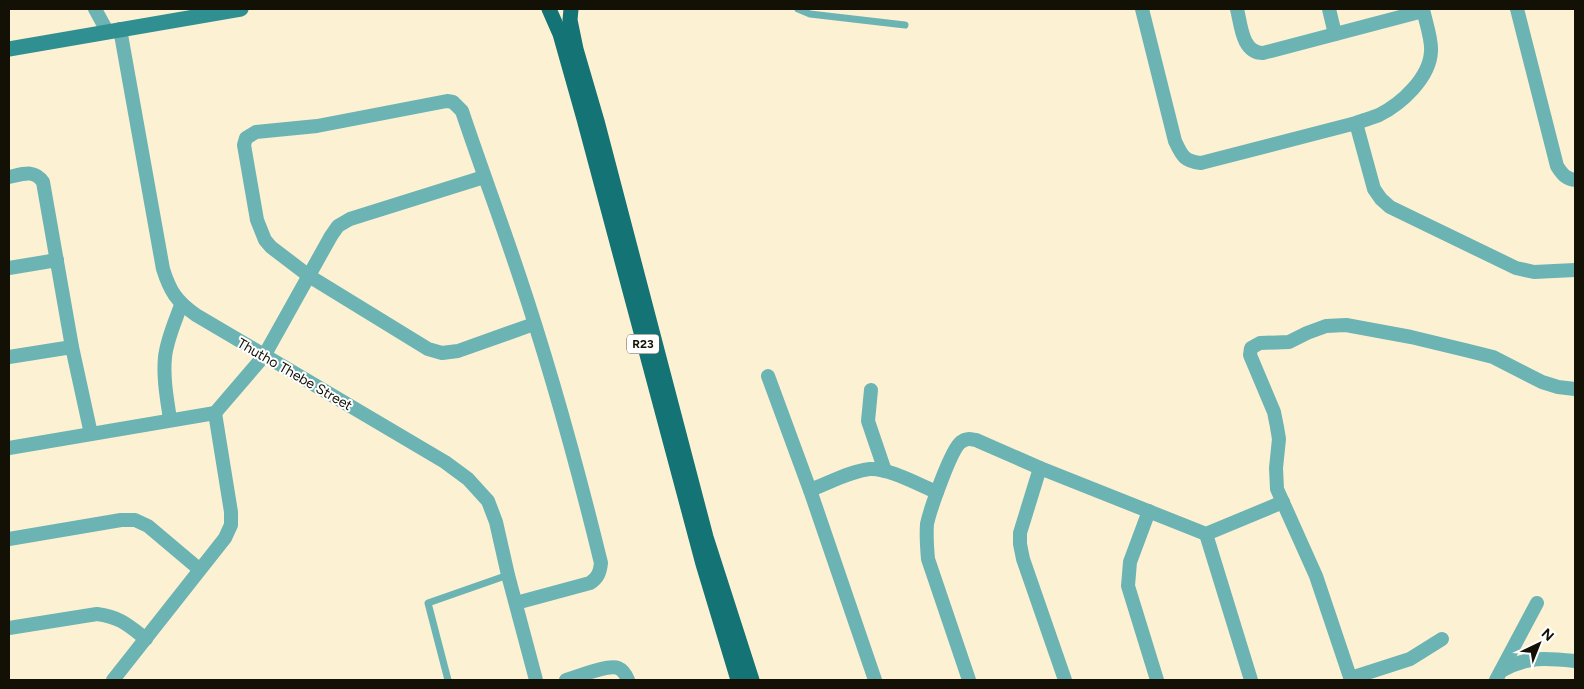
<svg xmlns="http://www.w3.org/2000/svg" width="1584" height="689" font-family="Figtree,sans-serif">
<rect width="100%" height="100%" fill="#fcf2d3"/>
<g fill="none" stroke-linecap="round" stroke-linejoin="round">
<g stroke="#6cb3b4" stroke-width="7">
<polyline points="798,9 810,14 905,25"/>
<polyline points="448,680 428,603 508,575"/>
</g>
<g stroke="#6cb3b4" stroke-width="14">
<polyline points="95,9 107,31"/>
<path d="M1142,9L1175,141C1182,156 1184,161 1201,163L1356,123C1364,120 1372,118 1379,115C1401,104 1430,78 1431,51C1432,39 1425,20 1423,9"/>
<path d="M1237,9C1241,25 1242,53 1263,53L1423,11"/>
<polyline points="1329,9 1335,34"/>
<path d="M1517,9L1557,166C1562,174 1566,179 1575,180"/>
<path d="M120,29L163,269C170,291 176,301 196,315L445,462L468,479L488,501L496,522L508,575L536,680"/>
<polyline points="1356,123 1374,189 1381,199 1390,207 1516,268 1534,272 1575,270"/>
<path d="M9,177C23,174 34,169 43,182L72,347L91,434"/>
<polyline points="9,268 57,260"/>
<polyline points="9,357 72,347"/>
<polyline points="768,376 810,490 875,680"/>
<polyline points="871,390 868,421 885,471"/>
<path d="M170,419C167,399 163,378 165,357C167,339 175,322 181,305"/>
<polyline points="9,448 215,413 264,356 331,236 338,226 350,219 484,177"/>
<polyline points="1040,468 1020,533 1020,544 1023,559 1065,680"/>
<path d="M810,490C829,483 850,471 870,469C889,468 919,485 937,492"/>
<polyline points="1149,511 1130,562 1128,586 1157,680"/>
<polyline points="1206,534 1251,680"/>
<polyline points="9,539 121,520 135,520 148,526 199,569"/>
<path d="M516,603L590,583C598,578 600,572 601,563C577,465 550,367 518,272C500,218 480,165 462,111L453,102L447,101L317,126L256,132L246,138L244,145L257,220L265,240L271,247L309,276L428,349L442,353L458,351L534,324"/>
<path d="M9,628L97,614C120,617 128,625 146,639"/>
<path d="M1501,671C1527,656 1546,658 1575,661"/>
<polyline points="1351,678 1410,659 1442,639"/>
<polyline points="113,680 225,538 231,525 231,512 215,413"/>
<path d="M566,680C577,677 608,664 618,668C623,670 626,675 628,680"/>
<path d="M969,680L928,559C927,547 926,537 927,524C930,510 951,449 961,442C966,438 970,439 976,440L1040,468L1206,534L1283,502"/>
<polyline points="1351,680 1316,576 1277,489 1276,468 1279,439 1277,427 1274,412 1250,355 1251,348 1260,343 1289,342 1307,333 1326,326 1346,325 1411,337 1465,350 1493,357 1542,382 1558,387 1575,389"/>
<polyline points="1496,680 1537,603"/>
</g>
<polyline stroke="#308f91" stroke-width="15" points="9,49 241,9"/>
<g stroke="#147375" stroke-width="15">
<polyline points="549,9 560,34 584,119 703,564 738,680"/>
<polyline points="571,9 570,20 576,49 597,121 706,537 752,680"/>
</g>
</g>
<g text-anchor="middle" stroke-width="4" stroke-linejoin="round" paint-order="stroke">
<rect fill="#fff" stroke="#5a5851" stroke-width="1" x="627" y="334.5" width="32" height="19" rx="4"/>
<g font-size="12" font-weight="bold" fill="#131006">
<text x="643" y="348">R23</text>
</g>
<g font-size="14" fill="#131006" stroke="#fff">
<text transform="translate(295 374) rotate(30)" y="5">Thutho Thebe Street</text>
</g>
</g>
<rect width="1584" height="689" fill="none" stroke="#131006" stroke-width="20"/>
<g transform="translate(1539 644) rotate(43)" stroke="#ffffff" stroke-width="4" paint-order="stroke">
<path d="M0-4L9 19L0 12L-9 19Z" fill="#131006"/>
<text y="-8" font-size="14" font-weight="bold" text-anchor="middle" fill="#131006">N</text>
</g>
</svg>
